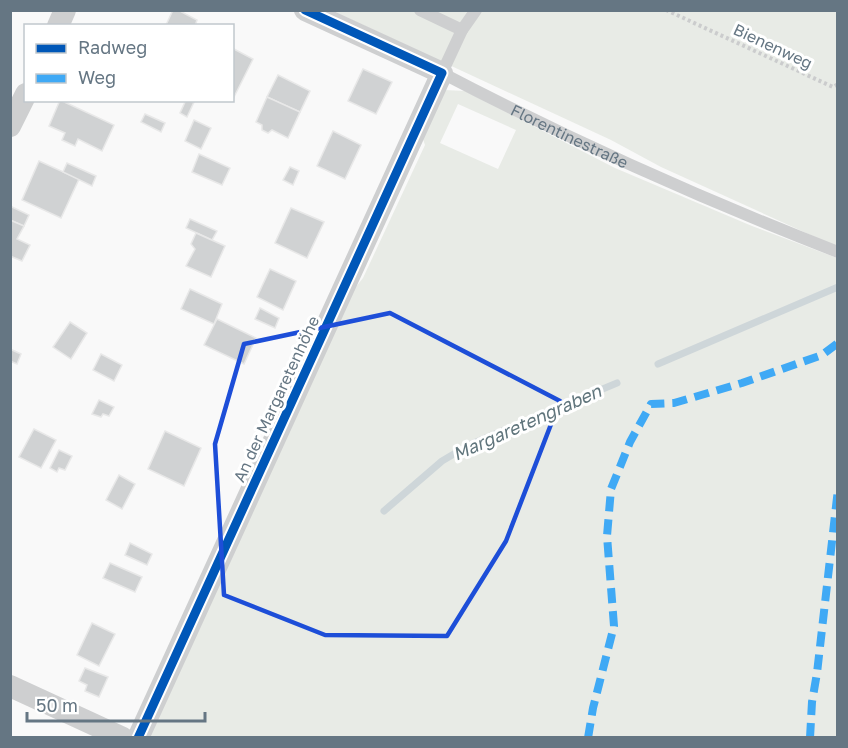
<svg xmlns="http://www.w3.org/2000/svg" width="848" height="748" font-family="'Golos Text',sans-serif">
<rect width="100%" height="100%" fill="#f9f9f9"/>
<g fill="#e8ebe6" fill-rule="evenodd">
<polygon points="333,11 837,11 837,247 661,167 611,140"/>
<path d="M444,90L465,91L615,168L752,226L837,258V737L144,738L343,303L363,278L425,145L422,136ZM458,104L516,130L498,169L440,143Z"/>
</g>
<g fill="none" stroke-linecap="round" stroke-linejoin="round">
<g stroke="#ced6d9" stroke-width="7">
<polyline points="658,364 838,287"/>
<polyline points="384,511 442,461 469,445 617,383"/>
</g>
</g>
<g fill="#d0d2d3" stroke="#e8e8e8" stroke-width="1.5">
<polygon points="173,10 178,10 197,20 195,26 166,25"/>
<polygon points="232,48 253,59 233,99 232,99"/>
<polygon points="363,69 392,82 376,114 348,101"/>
<polygon points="278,75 310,91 300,112 267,97"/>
<polygon points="267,97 300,112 288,138 272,130 268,133 262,130 262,125 256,122"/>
<polygon points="60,100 114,125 102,151 78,139 75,146 62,140 65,133 49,126"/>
<polygon points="186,100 194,102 187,117 180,113"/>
<polygon points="145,114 165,123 161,132 141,122"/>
<polygon points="194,120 211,128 201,149 185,141"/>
<polygon points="333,131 361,145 345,179 317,166"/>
<polygon points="199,154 230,168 222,185 192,172"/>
<polygon points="39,161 79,179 61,218 22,200"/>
<polygon points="67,163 96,176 92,186 63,172"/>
<polygon points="290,167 299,171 293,185 283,180"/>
<polygon points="10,206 29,215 24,226 10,220"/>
<polygon points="291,208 324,222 307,258 275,243"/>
<polygon points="190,219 217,231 212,240 186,228"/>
<polygon points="10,220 24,226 17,239 30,245 22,261 10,256"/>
<polygon points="196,233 225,246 211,277 186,266 195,249 191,244"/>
<polygon points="270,269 296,281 283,310 257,297"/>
<polygon points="190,289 222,304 214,324 181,309"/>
<polygon points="260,308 279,318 275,328 255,319"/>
<polygon points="217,319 256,338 244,364 204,345"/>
<polygon points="70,322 87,333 71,359 53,347"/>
<polygon points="10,349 21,354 17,364 10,361"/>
<polygon points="101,354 122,365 114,381 93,370"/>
<polygon points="99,400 114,407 109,416 103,414 101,417 92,414"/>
<polygon points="34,429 56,440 41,468 19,457"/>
<polygon points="165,431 201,448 184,486 148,469"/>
<polygon points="59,450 72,456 65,470 59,468 57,472 50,468"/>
<polygon points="119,475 135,484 122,509 106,500"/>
<polygon points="130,543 152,554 147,565 125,555"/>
<polygon points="110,563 142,577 135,592 103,578"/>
<polygon points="92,623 115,634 99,666 77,655"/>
<polygon points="85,668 108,677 99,697 85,691 87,685 79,681"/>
</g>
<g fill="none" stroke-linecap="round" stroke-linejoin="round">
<polyline stroke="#cbcccd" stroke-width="4" stroke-dasharray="3 3" stroke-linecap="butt" points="666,10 833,87 838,84"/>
<g stroke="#cecfd0" stroke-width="12">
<polyline points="420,10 462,30"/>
<path id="s1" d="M476,10L462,30L442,73C570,140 702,199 838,252"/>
</g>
<g stroke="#cecfd0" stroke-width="22">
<polyline points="58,26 65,10"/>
<polyline points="10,126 26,94"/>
<polyline points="10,686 123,738"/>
<polyline points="138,738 442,73 305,10"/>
</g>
<g stroke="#3fa9f5" stroke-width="8" stroke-dasharray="15 8" stroke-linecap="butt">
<polyline points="588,738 593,708 614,626 607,536 611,489 630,442 651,404 674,403 742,383 822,355 838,343"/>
<polyline points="810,738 812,702 817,673 838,489"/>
</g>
<g stroke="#fff" stroke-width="13">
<polyline id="cycleway" points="138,738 442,73 305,10"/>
</g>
<use href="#cycleway" stroke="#0057b8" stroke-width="9"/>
</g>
<path fill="none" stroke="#1d4ed8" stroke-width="4.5" stroke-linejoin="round" d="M390,313L560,401L506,541L447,636L325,635L224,595L215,444L244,344Z"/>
<g text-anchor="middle" stroke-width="6" stroke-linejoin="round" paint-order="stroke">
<g font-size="16" fill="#657683" stroke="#fff">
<text transform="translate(773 46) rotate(25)" y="6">Bienenweg</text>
<text dy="6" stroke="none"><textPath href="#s1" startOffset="214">Florentinestraße</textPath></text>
<text transform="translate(276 399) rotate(-65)" y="6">An der Margaretenhöhe</text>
</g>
<g font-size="18" font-style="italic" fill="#60757c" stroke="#fff">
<text transform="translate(527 423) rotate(-24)" y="6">Margaretengraben</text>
</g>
</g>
<rect width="848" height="748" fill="none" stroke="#657683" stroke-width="24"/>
<rect x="24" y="24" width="210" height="78" fill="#ffffff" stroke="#c1c8cd" stroke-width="1.5"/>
<rect x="36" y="44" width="30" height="9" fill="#0057b8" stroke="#c1c8cd" stroke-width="1.5"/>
<text x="78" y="54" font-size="18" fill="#657683">Radweg</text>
<rect x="36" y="74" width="30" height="9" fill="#3fa9f5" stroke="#c1c8cd" stroke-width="1.5"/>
<text x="78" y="84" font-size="18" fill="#657683">Weg</text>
<path d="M27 712v9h178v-9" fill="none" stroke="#657683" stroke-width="3"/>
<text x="36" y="712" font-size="18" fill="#657683" stroke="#ffffff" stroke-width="4.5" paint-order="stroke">50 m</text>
</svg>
